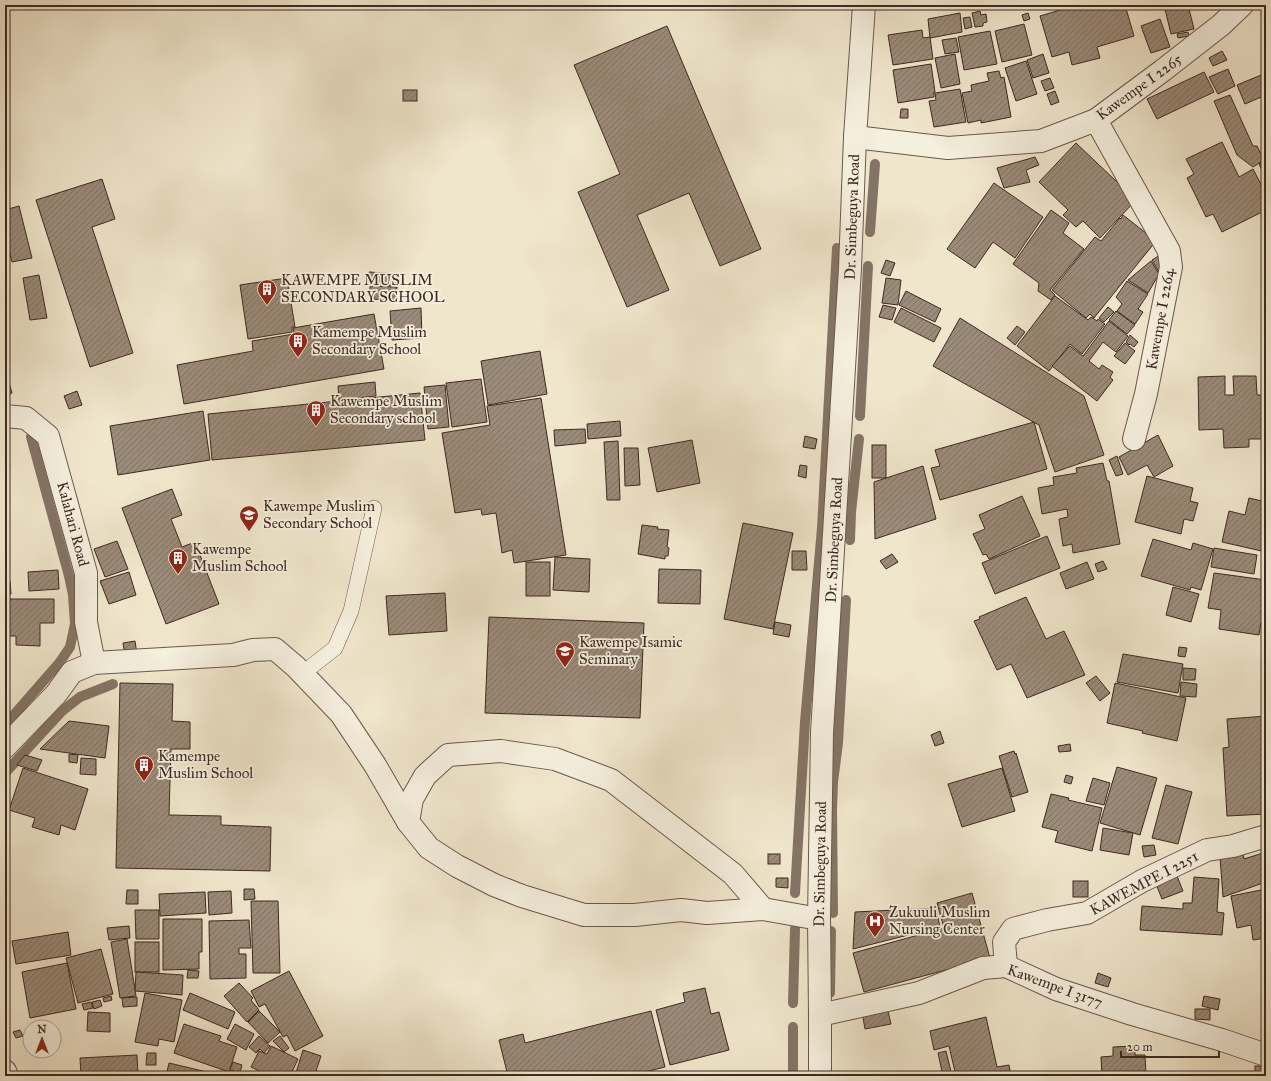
<svg xmlns="http://www.w3.org/2000/svg" width="1271" height="1081" font-family="'IM FELL Great Primer',serif">
<defs>
<pattern id="building-hatch" width="6" height="6" patternUnits="userSpaceOnUse"><rect width="6" height="6" fill="#9b8b7a"/><path d="M-1 1l2-2M0 6l6-6M5 7l2-2" fill="none" stroke="#807264"/></pattern>
</defs>
<rect width="100%" height="100%" fill="#f0e6cc"/>
<filter id="stains"><feTurbulence type="fractalNoise" baseFrequency=".005" numOctaves="4"/><feColorMatrix values="0 0 0 0 .2 0 0 0 0 .09 0 0 0 0 .02 0 0 0 .5 -.17"/></filter>
<radialGradient id="worn" r=".72"><stop offset=".6" stop-color="#630" stop-opacity="0"/><stop offset="1" stop-color="#630" stop-opacity=".3"/></radialGradient>
<g fill="none" stroke-linecap="round" stroke-linejoin="round">
<g stroke="#847465" stroke-width="10">
<polyline points="870,232 875,164"/>
<polyline points="860,416 868,266"/>
<polyline points="850,540 851,512 859,439"/>
<polyline points="5,725 60,662 70,647 75,624 73,595 69,576 31,437"/>
<polyline points="5,773 62,711 80,697 113,684"/>
<polyline points="795,893 805,722 822,528 837,248"/>
<polyline points="833,913 832,809 833,782 838,743 846,600"/>
<polyline points="830,993 831,931"/>
<polyline points="793,1003 795,929"/>
<polyline points="793,1027 793,1076"/>
</g>
</g>
<g fill="url(#building-hatch)" stroke="#3e2921">
<polygon points="1062,5 1125,5 1134,36 1097,47 1100,58 1072,65 1069,52 1052,57 1040,16 1060,10 1059,6"/>
<polygon points="1164,5 1188,5 1194,29 1171,34"/>
<polygon points="980,11 981,15 986,14 987,22 983,23 983,26 975,27 972,13"/>
<polygon points="960,13 962,32 930,38 928,19"/>
<polygon points="1028,13 1030,19 1024,21 1022,15"/>
<polygon points="970,17 972,27 965,29 963,18"/>
<polygon points="1160,19 1170,47 1151,53 1141,26"/>
<polygon points="1024,24 1032,55 1002,62 995,31"/>
<polygon points="667,26 761,249 720,266 689,193 637,215 669,290 627,307 578,192 620,174 574,65"/>
<polygon points="922,30 923,38 930,37 933,59 893,65 888,35"/>
<polygon points="990,31 997,64 964,70 958,37"/>
<polygon points="1188,32 1189,36 1178,38 1177,34"/>
<polygon points="956,38 959,52 945,54 942,40"/>
<polygon points="1222,51 1227,60 1213,66 1209,58"/>
<polygon points="955,54 960,84 941,88 935,58"/>
<polygon points="1043,54 1049,73 1033,78 1027,60"/>
<polygon points="1026,61 1037,94 1016,101 1005,68"/>
<polygon points="931,64 935,92 934,92 934,97 898,103 893,70"/>
<polygon points="1228,69 1235,86 1218,94 1209,77"/>
<polygon points="999,71 1001,78 1004,77 1011,117 981,123 981,120 968,123 962,93 972,91 971,85 989,81 987,73"/>
<polygon points="1204,72 1214,92 1157,119 1147,99"/>
<polygon points="1266,73 1266,95 1245,104 1237,85"/>
<polygon points="1050,78 1054,88 1045,91 1041,81"/>
<polygon points="960,89 966,122 934,127 929,101 936,100 935,93"/>
<rect x="403" y="90" width="14" height="11"/>
<polygon points="1055,91 1059,102 1051,105 1047,94"/>
<polygon points="1230,95 1253,146 1257,146 1264,160 1253,167 1237,155 1214,101"/>
<polygon points="901,109 908,109 908,118 900,118"/>
<polygon points="1222,142 1239,177 1253,169 1266,194 1266,210 1222,232 1213,214 1206,217 1187,178 1194,174 1186,159"/>
<polygon points="1076,143 1136,200 1100,238 1083,221 1076,227 1063,215 1068,210 1039,182"/>
<polygon points="1035,157 1039,165 1026,170 1030,182 1004,188 997,168"/>
<polygon points="1265,161 1266,171 1263,172 1259,164"/>
<polygon points="102,179 115,219 92,227 133,353 90,367 36,200"/>
<polygon points="994,183 1043,217 1015,258 993,242 975,268 947,249"/>
<polygon points="19,206 32,258 12,262 5,234 5,210"/>
<polygon points="1051,210 1069,223 1063,233 1084,249 1050,290 1055,295 1051,300 1038,291 1039,283 1013,264"/>
<polygon points="1123,215 1156,241 1094,318 1090,314 1086,318 1052,290 1095,237 1101,241 1120,218 1121,219"/>
<polygon points="1160,255 1160,274 1152,260"/>
<polygon points="886,260 895,263 890,276 881,273"/>
<polygon points="1151,261 1159,274 1148,293 1128,280"/>
<polygon points="369,272 398,274 397,286 369,284"/>
<polygon points="39,275 47,318 30,320 23,278"/>
<polygon points="287,278 295,327 292,327 292,332 248,339 240,285"/>
<polygon points="886,278 901,280 898,305 882,303"/>
<polygon points="1127,281 1148,294 1138,309 1143,312 1135,324 1117,311 1122,304 1116,297"/>
<polygon points="370,286 397,287 396,300 370,299"/>
<polygon points="906,291 941,309 935,322 899,305"/>
<polygon points="1055,296 1088,320 1091,317 1097,321 1098,319 1105,324 1082,354 1070,344 1049,371 1017,346"/>
<polygon points="883,305 896,308 892,320 879,317"/>
<polygon points="1108,307 1114,312 1104,322 1099,318"/>
<polygon points="421,308 422,338 392,340 390,311"/>
<polygon points="901,308 941,328 934,342 894,322"/>
<polygon points="1116,311 1135,325 1127,334 1109,320"/>
<polygon points="374,314 384,369 184,404 177,365 253,351 252,341 294,334 293,328"/>
<polygon points="960,318 1084,396 1104,455 1055,472 1039,425 933,366"/>
<polygon points="5,321 10,335 5,337"/>
<polygon points="1109,321 1128,336 1116,352 1103,342 1089,361 1099,369 1102,365 1113,372 1110,377 1113,380 1097,401 1052,366 1070,346 1083,356"/>
<polygon points="1017,326 1025,332 1015,345 1007,338"/>
<polygon points="1130,335 1138,342 1134,347 1130,344 1129,345 1126,342"/>
<polygon points="1125,343 1135,351 1125,364 1114,356"/>
<polygon points="540,351 547,394 488,405 481,361"/>
<polygon points="5,369 12,393 5,395"/>
<polygon points="1225,376 1225,395 1234,395 1233,376 1256,376 1257,395 1266,395 1266,439 1249,439 1249,447 1224,448 1223,429 1199,430 1198,377"/>
<polygon points="481,379 487,422 452,427 446,383"/>
<polygon points="375,382 376,396 339,400 338,386"/>
<polygon points="445,385 449,427 428,429 424,387"/>
<polygon points="77,391 82,405 69,409 64,396"/>
<polygon points="420,393 425,440 212,460 208,414"/>
<polygon points="541,398 566,555 514,563 512,550 502,553 496,513 482,515 481,509 455,513 442,433 490,425 487,406"/>
<polygon points="203,411 210,460 118,475 110,426"/>
<polygon points="620,421 621,436 588,439 587,424"/>
<polygon points="1034,422 1047,469 940,500 931,468 940,466 935,450"/>
<polygon points="585,429 586,443 555,446 554,430"/>
<polygon points="1158,435 1173,466 1154,477 1147,465 1128,475 1119,457"/>
<polygon points="805,436 817,439 815,449 803,447"/>
<polygon points="692,440 700,483 657,492 648,448"/>
<polygon points="618,441 620,500 607,500 604,442"/>
<rect x="872" y="445" width="14" height="33"/>
<polygon points="624,448 638,448 640,485 625,486"/>
<polygon points="1117,456 1123,474 1116,476 1109,460"/>
<polygon points="1103,463 1107,481 1109,481 1120,544 1073,553 1072,544 1063,546 1059,519 1068,517 1067,509 1042,514 1038,488 1054,485 1053,477 1077,473 1076,468"/>
<polygon points="800,465 807,466 806,478 798,476"/>
<polygon points="923,466 936,519 875,539 874,482"/>
<polygon points="1147,476 1193,488 1190,501 1198,503 1193,521 1184,519 1181,534 1135,522"/>
<polygon points="172,489 182,515 171,519 182,547 195,542 219,604 166,624 122,508"/>
<polygon points="1022,496 1040,536 989,559 986,554 983,555 973,534 985,529 979,515"/>
<polygon points="1249,498 1266,502 1266,552 1222,542 1229,511 1245,515"/>
<polygon points="743,523 793,533 773,629 724,619"/>
<polygon points="642,525 658,527 657,529 669,530 667,547 669,548 668,556 665,556 665,559 638,554"/>
<polygon points="1047,536 1060,568 995,594 982,563"/>
<polygon points="1153,539 1191,550 1193,543 1213,549 1201,590 1191,587 1190,590 1141,576"/>
<polygon points="117,541 128,569 105,577 94,549"/>
<polygon points="1214,548 1257,555 1254,574 1211,567"/>
<polygon points="792,551 806,551 807,570 792,570"/>
<polygon points="892,554 898,562 886,569 880,561"/>
<polygon points="555,557 590,559 589,592 553,590"/>
<polygon points="1103,561 1107,569 1098,572 1095,564"/>
<rect x="526" y="562" width="24" height="34"/>
<polygon points="1087,562 1094,579 1066,589 1060,573"/>
<polygon points="659,569 701,570 700,604 658,603"/>
<polygon points="58,570 59,589 29,591 28,572"/>
<polygon points="129,572 136,595 109,604 100,581"/>
<polygon points="1214,573 1266,580 1266,624 1261,623 1259,635 1219,629 1221,610 1208,608"/>
<polygon points="10,581 11,594 5,594 5,582"/>
<polygon points="1173,587 1199,594 1191,622 1166,615"/>
<polygon points="445,593 447,631 389,635 386,596"/>
<polygon points="1026,597 1046,639 1064,631 1085,675 1027,698 1011,664 997,670 974,621 980,619 979,617"/>
<polygon points="5,599 54,599 54,623 40,623 40,646 16,645 16,636 5,636"/>
<polygon points="489,617 644,623 640,718 485,713"/>
<polygon points="775,622 791,625 789,637 773,634"/>
<polygon points="135,641 137,654 125,656 123,643"/>
<polygon points="1179,647 1187,648 1185,657 1178,656"/>
<polygon points="1123,654 1183,664 1178,693 1117,682"/>
<polygon points="1183,668 1196,669 1195,680 1183,680"/>
<polygon points="1096,676 1110,693 1100,701 1086,683"/>
<polygon points="1181,682 1197,684 1196,697 1180,696"/>
<polygon points="120,683 173,684 172,721 190,722 190,749 171,749 169,815 221,816 221,825 271,827 270,871 116,868"/>
<polygon points="1115,683 1186,698 1177,741 1142,733 1143,731 1107,723"/>
<polygon points="1266,716 1266,814 1227,816 1223,748 1229,747 1227,719"/>
<polygon points="69,721 109,726 105,758 40,749"/>
<polygon points="940,731 944,743 935,746 931,735"/>
<polygon points="1070,744 1071,751 1059,752 1058,746"/>
<polygon points="1014,751 1015,754 1016,753 1028,792 1012,797 999,756"/>
<polygon points="69,754 78,755 77,763 69,762"/>
<polygon points="25,755 42,760 37,771 17,765"/>
<polygon points="81,758 96,759 96,775 80,774"/>
<polygon points="1117,767 1157,778 1140,835 1100,823"/>
<polygon points="23,768 88,789 75,830 61,825 59,835 32,827 35,818 9,810"/>
<polygon points="1002,768 1015,811 962,827 948,784"/>
<polygon points="1066,775 1073,777 1071,784 1064,782"/>
<polygon points="1093,778 1110,783 1104,805 1086,801"/>
<polygon points="1166,785 1192,792 1178,844 1152,838"/>
<polygon points="1051,794 1069,798 1068,800 1102,808 1092,851 1055,842 1058,831 1042,827"/>
<polygon points="1103,828 1133,833 1129,855 1100,850"/>
<polygon points="1154,845 1156,855 1144,857 1142,846"/>
<polygon points="1243,851 1244,859 1266,852 1266,882 1223,897 1220,857"/>
<rect x="768" y="854" width="12" height="10"/>
<polygon points="1177,876 1183,891 1162,899 1156,884"/>
<polygon points="1194,877 1219,879 1217,912 1224,913 1222,935 1140,930 1142,906 1183,909 1183,903 1192,903"/>
<polygon points="776,878 788,878 788,888 776,887"/>
<rect x="1073" y="881" width="15" height="16"/>
<polygon points="244,889 254,889 255,899 244,900"/>
<polygon points="1266,889 1266,938 1253,940 1251,925 1237,928 1231,896"/>
<polygon points="127,890 138,890 138,904 126,904"/>
<polygon points="231,891 232,913 209,915 208,892"/>
<polygon points="205,892 206,913 160,916 159,894"/>
<polygon points="972,893 990,958 864,992 853,953 944,928 937,903"/>
<polygon points="251,901 278,901 280,973 253,973"/>
<polygon points="936,908 940,927 853,949 855,912"/>
<polygon points="135,910 159,910 159,939 136,939"/>
<polygon points="163,919 202,919 202,952 199,952 199,969 163,970"/>
<polygon points="249,920 251,948 239,948 239,954 246,954 246,978 210,979 209,921"/>
<polygon points="129,926 130,938 109,940 107,928"/>
<polygon points="68,932 71,955 16,964 12,941"/>
<polygon points="127,939 136,996 120,998 111,942"/>
<rect x="135" y="942" width="24" height="30"/>
<polygon points="101,949 113,994 78,1003 66,958"/>
<polygon points="67,963 76,1009 30,1018 22,972"/>
<polygon points="188,970 199,971 198,978 187,978"/>
<polygon points="289,971 323,1036 295,1051 287,1035 283,1037 265,1004 259,1007 251,991"/>
<polygon points="136,972 183,975 182,995 135,991"/>
<polygon points="1098,973 1111,978 1108,987 1095,983"/>
<polygon points="239,983 253,998 251,1000 259,1010 247,1022 224,996"/>
<polygon points="705,988 711,1014 719,1012 729,1050 670,1065 656,1010 685,1002 683,993"/>
<polygon points="145,993 182,1000 174,1042 159,1039 158,1046 135,1042"/>
<polygon points="190,993 235,1012 228,1029 183,1010"/>
<polygon points="111,996 112,1000 104,1002 103,998"/>
<polygon points="1204,996 1220,999 1218,1010 1202,1006"/>
<polygon points="137,997 137,1006 123,1007 122,998"/>
<polygon points="100,1000 102,1006 94,1009 92,1002"/>
<polygon points="91,1002 93,1008 84,1010 82,1004"/>
<polygon points="887,1007 891,1024 865,1029 862,1012"/>
<polygon points="1195,1009 1210,1009 1210,1020 1195,1019"/>
<polygon points="259,1011 280,1032 268,1043 248,1022"/>
<polygon points="651,1011 665,1067 629,1076 508,1076 499,1040 523,1034 525,1043"/>
<polygon points="88,1012 110,1013 110,1032 87,1031"/>
<polygon points="986,1017 997,1067 1009,1065 1011,1076 956,1076 949,1046 934,1050 930,1031"/>
<polygon points="184,1024 221,1036 219,1041 237,1047 229,1072 174,1053"/>
<polygon points="235,1024 254,1034 246,1050 227,1039"/>
<polygon points="20,1030 23,1036 16,1038 13,1032"/>
<polygon points="259,1036 270,1046 264,1053 260,1049 256,1053 249,1047"/>
<polygon points="280,1036 289,1048 284,1052 273,1041"/>
<polygon points="271,1046 298,1059 290,1076 270,1076 251,1067 259,1051 267,1054"/>
<polygon points="1135,1046 1135,1055 1145,1055 1146,1076 1102,1076 1101,1057 1113,1056 1113,1047"/>
<polygon points="303,1050 321,1056 316,1071 329,1074 329,1076 295,1076"/>
<polygon points="946,1051 952,1076 943,1076 938,1053"/>
<polygon points="147,1053 156,1053 156,1065 146,1065"/>
<polygon points="137,1055 138,1076 81,1076 80,1058"/>
<polygon points="233,1062 242,1065 240,1073 230,1070"/>
<polygon points="169,1063 224,1076 166,1076"/>
<rect x="1255" y="1066" width="11" height="10"/>
</g>
<g fill="none" stroke-linecap="round" stroke-linejoin="round">
<g stroke="#6a584c" stroke-width="16">
<polyline id="lane" points="302,674 335,648 351,611 374,508"/>
</g>
<g stroke="#6a584c" stroke-width="24">
<g id="street">
<polyline points="1096,120 1169,251 1171,267 1146,394 1134,439"/>
<polyline points="855,137 948,148 1041,141 1096,120 1162,71 1221,25 1242,5"/>
<polyline points="5,416 26,418 48,436 86,573 86,622 94,663"/>
<polyline points="5,747 56,694 72,672 94,663 233,655 253,650 275,649 296,667 341,714 375,765 408,822 429,848 457,866 494,885 522,896 584,915 635,915 681,910 707,913 763,909 819,919"/>
<polyline points="408,822 412,799 425,776 448,755 501,751 555,759 611,780 733,874 763,909"/>
<polyline points="1006,966 1004,942 1013,929 1047,920 1087,913 1142,881 1207,850 1233,846 1266,836"/>
<polyline points="820,1015 919,993 983,968 1006,966 1056,989 1132,1014 1222,1040 1266,1055"/>
<polyline points="5,1071 7,1076"/>
<polyline points="820,1076 820,1015 819,919 822,733 850,268 855,137 864,5"/>
</g>
</g>
<use href="#lane" stroke="#f5efde" stroke-width="15"/>
<use href="#street" stroke="#f5efde" stroke-width="22"/>
</g>
<defs>
<g id="building-pin" transform="scale(1)"><path d="M0 17L-7.5 6A9.5 9.5 0 1 1 7.5 6Z" fill="#8f2418" stroke="#f5efde"/><path d="M-4-6H4V6H1V3H-1V6H-4ZM-2.5-4.3h1.7v1.8h-1.7ZM.8-4.3h1.7v1.8H.8ZM-2.5-1h1.7V.8h-1.7ZM.8-1h1.7V.8H.8Z" fill="#fff"/></g>
<g id="school-pin" transform="scale(1)"><path d="M0 17L-7.5 6A9.5 9.5 0 1 1 7.5 6Z" fill="#8f2418" stroke="#f5efde"/><path d="M0-5L7-2L0 1L-7-2ZM-4 1L0 2.5L4 1V4Q0 6-4 4Z" fill="#fff"/></g>
<g id="hospital-pin" transform="scale(1)"><path d="M0 17L-7.5 6A9.5 9.5 0 1 1 7.5 6Z" fill="#8f2418" stroke="#f5efde"/><path d="M-5-5h3v3.5h4V-5h3V5h-3V1.5h-4V5h-3Z" fill="#fff"/></g>
</defs>
<g fill-rule="evenodd">
<use href="#building-pin" x="267" y="289"/>
<use href="#building-pin" x="298" y="341"/>
<use href="#building-pin" x="316" y="410"/>
<use href="#school-pin" x="249" y="515"/>
<use href="#building-pin" x="178" y="558"/>
<use href="#school-pin" x="565" y="651"/>
<use href="#building-pin" x="144" y="765"/>
<use href="#hospital-pin" x="875" y="921"/>
</g>
<g text-anchor="middle" stroke-width="3.5" stroke-linejoin="round" paint-order="stroke">
<g font-size="15" fill="#3e2921" stroke="#f5efde">
<text transform="translate(1139 87) rotate(-36)" y="5">Kawempe I 2265</text>
<text transform="translate(852 217) rotate(-88)" y="5">Dr. Simbeguya Road</text>
<text transform="translate(1160 319) rotate(-80)" y="5">Kawempe I 2264</text>
<text transform="translate(73 524) rotate(75)" y="5">Kalahari Road</text>
<text transform="translate(834 540) rotate(-87)" y="5">Dr. Simbeguya Road</text>
<text transform="translate(820 864) rotate(-89)" y="5">Dr. Simbeguya Road</text>
<text transform="translate(1144 883) rotate(-28)" y="5">KAWEMPE I 2251</text>
<text transform="translate(1055 986) rotate(20)" y="5">Kawempe I 3177</text>
</g>
<g font-size="15" fill="#3e2921" stroke="#f5efde" text-anchor="start">
<text x="281" y="285">KAWEMPE MUSLIM<tspan x="281" dy="17">SECONDARY SCHOOL</tspan></text>
<text x="312" y="337">Kamempe Muslim<tspan x="312" dy="17">Secondary School</tspan></text>
<text x="330" y="406">Kawempe Muslim<tspan x="330" dy="17">Secondary school</tspan></text>
<text x="263" y="511">Kawempe Muslim<tspan x="263" dy="17">Secondary School</tspan></text>
<text x="192" y="554">Kawempe<tspan x="192" dy="17">Muslim School</tspan></text>
<text x="579" y="647">Kawempe Isamic<tspan x="579" dy="17">Seminary</tspan></text>
<text x="158" y="761">Kamempe<tspan x="158" dy="17">Muslim School</tspan></text>
<text x="889" y="917">Zukuuli Muslim<tspan x="889" dy="17">Nursing Center</tspan></text>
</g>
</g>
<rect width="1271" height="1081" fill="none" stroke="#f0e6cc" stroke-width="20"/>
<rect x="6" y="6" width="1259" height="1069" fill="none" stroke="#3e2921" stroke-width="2"/>
<rect x="10" y="10" width="1251" height="1061" fill="none" stroke="#3e2921"/>
<g transform="translate(42 1039)"><circle r="19" fill="#f5efde" stroke="#aca092"/>
<path d="M0-3L7 15L0 10L-7 15Z" fill="#8f2418"/>
<text y="-6" font-size="11" font-weight="bold" text-anchor="middle" fill="#3e2921">N</text>
</g>
<path d="M1121 1051v6h98v-6" fill="none" stroke="#3e2921" stroke-width="2"/>
<text x="1127" y="1051" font-size="12" fill="#3e2921" stroke="#f5efde" stroke-width="3" paint-order="stroke">20 m</text>
<rect width="100%" height="100%" filter="url(#stains)"/>
<rect width="100%" height="100%" fill="url(#worn)"/>
</svg>
